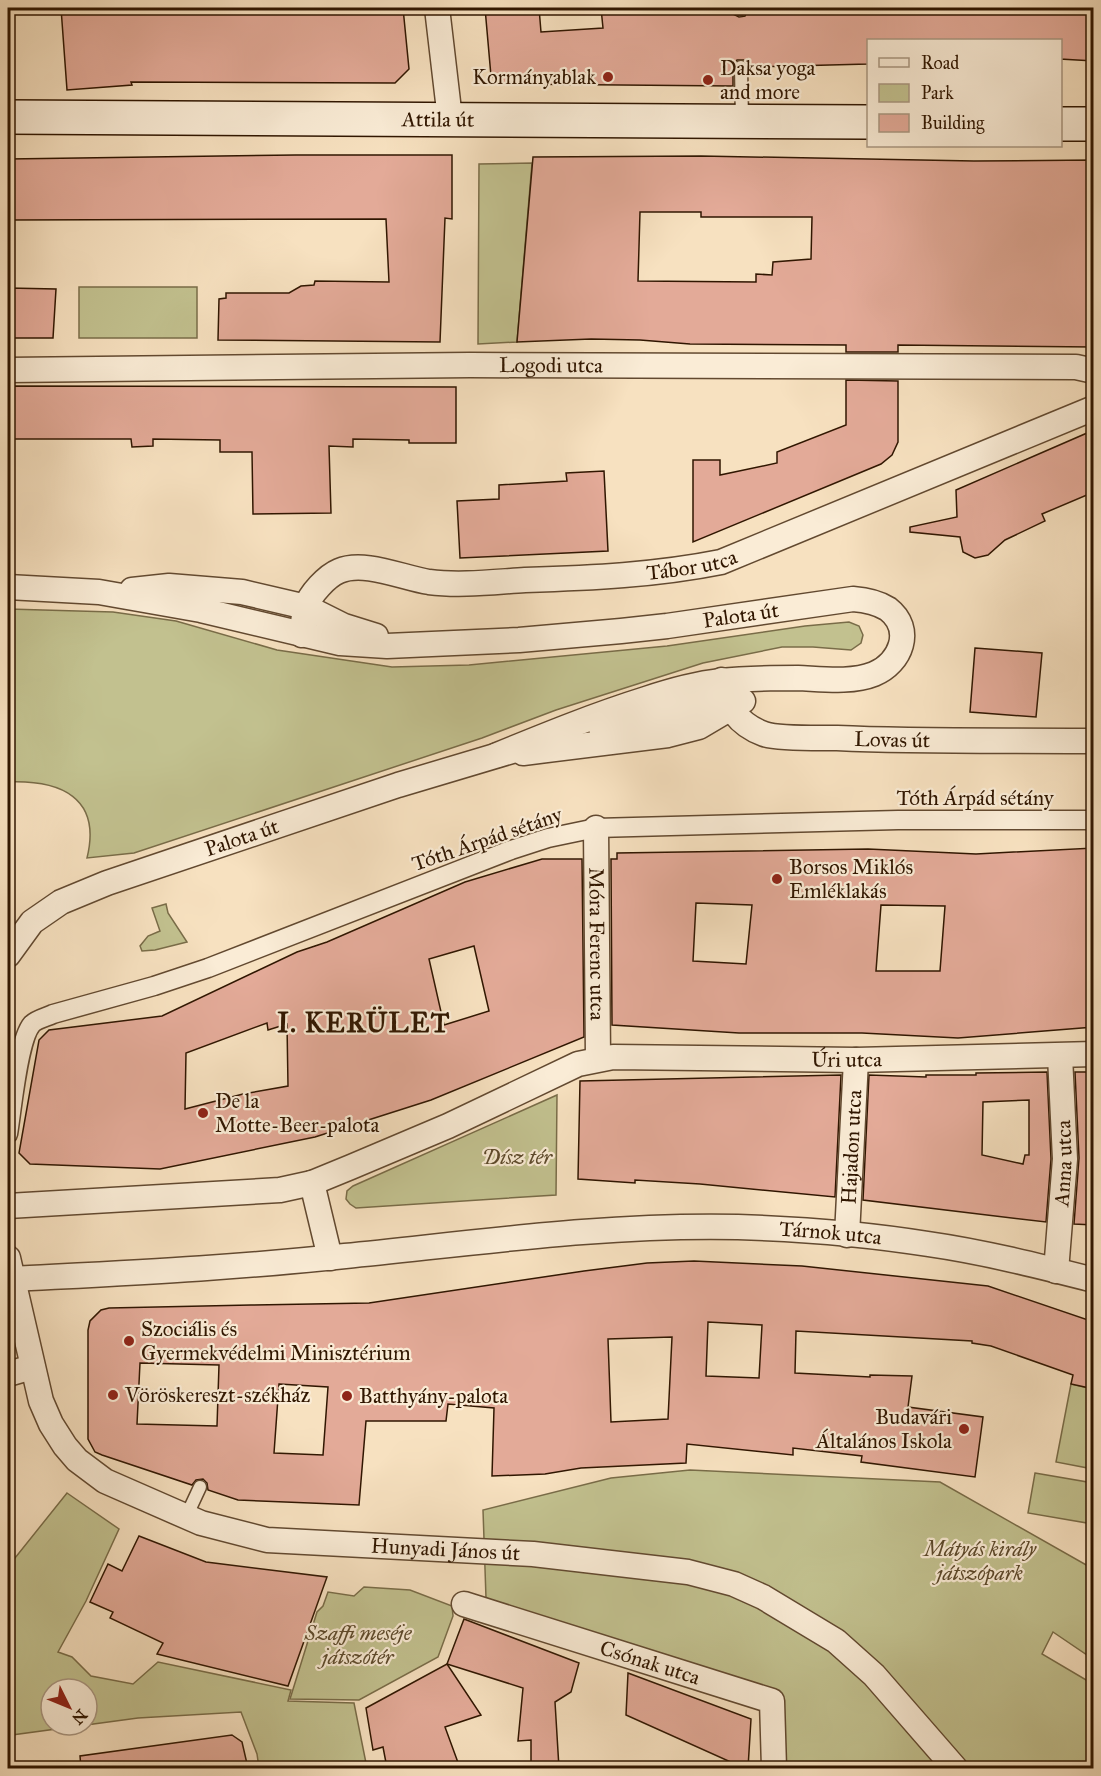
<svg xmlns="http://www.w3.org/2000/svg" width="1101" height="1776" font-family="'IM FELL Great Primer',serif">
<rect width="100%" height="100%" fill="#f7e1c0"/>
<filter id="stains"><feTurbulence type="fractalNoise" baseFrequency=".00333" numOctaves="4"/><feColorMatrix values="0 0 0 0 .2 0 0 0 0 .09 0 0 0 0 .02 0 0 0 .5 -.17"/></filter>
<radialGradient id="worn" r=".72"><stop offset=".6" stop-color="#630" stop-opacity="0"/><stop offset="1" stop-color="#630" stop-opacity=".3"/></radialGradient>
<g fill="#c2c18f" stroke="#796c48" stroke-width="1.5" fill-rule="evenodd">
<polygon points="532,163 517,342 478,344 479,164"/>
<rect x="79" y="287" width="118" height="51"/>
<path d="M8,609L113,612L176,621L277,650L392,667L469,665L667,646L805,626L849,622L859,626L863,635L861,643L851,650L813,647H782L703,663L556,710L482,738L134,853L87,858C102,797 60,780 8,782Z"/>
<polygon points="166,904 168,913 187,942 155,950 142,951 140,946 148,936 160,931 152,908"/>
<polygon points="557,1095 556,1195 356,1208 350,1204 346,1199 347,1191 353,1186"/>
<polygon points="1071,1384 1093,1389 1093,1469 1056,1462"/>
<polygon points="690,1470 940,1482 1088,1566 1093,1567 1093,1659 1053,1632 1042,1654 1093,1684 1093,1768 784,1768 782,1701 486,1598 483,1510 611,1478"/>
<polygon points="1035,1473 1093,1483 1093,1524 1028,1513"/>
<path d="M67,1493L119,1529L86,1601L58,1652L72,1657L91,1676L133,1684L158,1662L291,1690L288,1701L354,1703L367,1768H259L257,1754L241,1712L138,1718L12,1735L8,1744V1563H11ZM51,1689H87V1725H51Z"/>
<polygon points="364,1587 410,1590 452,1606 453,1616 438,1657 359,1700 290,1699 317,1612 323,1606 328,1592 354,1596"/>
</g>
<g fill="#e3aa98" stroke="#301600" stroke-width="1.5" fill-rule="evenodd">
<polygon points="61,8 403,8 409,69 395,83 131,82 132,85 67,90"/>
<polygon points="485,8 539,8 541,32 603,28 601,8 732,8 733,14 739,17 745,16 748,9 1094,8 1094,61 1060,59 1060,40 868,40 868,64 749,67 745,60 737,60 733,67 733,86 503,84 491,76"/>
<polygon points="296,155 452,155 452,219 445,218 440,342 218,340 219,299 226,298 226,293 289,293 301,286 314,285 315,281 389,282 386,219 8,220 8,159"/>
<path d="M701,156L974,161L1094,160V347L898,345V352H846V345L690,344L640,340L591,339L517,342L533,157ZM640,212H701V217H812L811,259L773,262L772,275L756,274V282L638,281Z"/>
<polygon points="8,288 56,289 53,338 8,338"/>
<polygon points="846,380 898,381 898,442 892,455 881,464 693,542 693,460 720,460 720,475 777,463 777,452 846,425"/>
<polygon points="8,386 456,387 456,443 409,443 409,440 353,439 353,447 329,446 331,513 253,514 252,452 220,452 220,440 153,439 153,446 132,447 131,439 8,439"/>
<polygon points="1094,430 1094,492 1042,514 1045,521 1005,540 988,555 975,558 963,552 960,537 910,532 910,527 957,517 956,490"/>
<polygon points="604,471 608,551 460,558 457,501 499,499 499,485 567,481 566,473"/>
<polygon points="975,648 1042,653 1036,717 970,712"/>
<path d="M1094,848V1027L958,1038L862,1033H739L612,1025L611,859H617V853L868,849L976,854ZM696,903L752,905L746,964L693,961ZM881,905L945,906L940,971H876Z"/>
<path d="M542,859H582L584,1037L431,1100L315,1137L160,1169L30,1164L19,1153L39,1040L49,1030L162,1016L297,952L327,942L465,882ZM474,946L489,1011L444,1025L429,959ZM267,1023L268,1030L287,1024L288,1086L243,1094L185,1109L186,1053Z"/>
<path d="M1047,1072L1051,1159L1046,1222L863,1200L869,1075L926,1077V1075H976V1073ZM1029,1100V1155H1025L1023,1164L982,1155L983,1102Z"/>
<polygon points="1075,1072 1094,1072 1094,1225 1074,1224 1079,1158"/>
<polygon points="841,1075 835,1197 700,1184 635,1180 635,1183 578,1179 580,1081"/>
<path d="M694,1261L802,1266L988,1286L1094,1322V1389L1071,1384L1073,1375L991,1346L972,1343V1341L796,1331L795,1373L870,1377V1375L912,1376L908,1407L983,1417L975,1477L861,1462L862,1456L793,1448V1455L687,1444L686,1463L581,1468L545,1474L492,1476L494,1408L448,1404L446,1421H366L359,1505L238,1500L208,1490L207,1483L203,1479L196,1480L192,1485L102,1455L95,1452L88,1439V1330L90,1321L101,1310L109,1308L251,1305L369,1303L584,1271L647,1263ZM708,1322L762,1325L759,1378L706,1376ZM672,1337L668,1419L611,1422L608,1339ZM140,1363L219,1365L217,1426L137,1424ZM279,1384L328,1387L323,1455L274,1453Z"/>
<polygon points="139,1536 206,1562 327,1577 288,1686 157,1654 163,1643 110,1618 113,1612 90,1602 108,1564 122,1571"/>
<polygon points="464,1619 579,1663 571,1692 555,1702 559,1768 531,1768 531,1740 518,1741 523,1688 447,1664"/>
<polygon points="447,1664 481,1715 445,1727 460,1768 387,1768 383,1747 373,1750 366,1708"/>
<polygon points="628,1673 751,1719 748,1768 744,1768 626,1715"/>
<polygon points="232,1735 242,1742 248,1768 81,1768 80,1756"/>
</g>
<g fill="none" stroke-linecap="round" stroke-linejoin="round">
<g stroke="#624930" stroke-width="15">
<g id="service">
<polyline points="740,8 740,9"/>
<polyline points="741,67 742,120"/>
<polyline points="186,1517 200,1487"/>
</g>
</g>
<g stroke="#624930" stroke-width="21">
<path id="pedestrian" d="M8,1134C12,1111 18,1040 32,1024C37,1019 47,1017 53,1014L154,986L208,968L511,850L548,838L596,828L898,820H1094"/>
</g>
<g stroke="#624930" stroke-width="27">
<g id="minor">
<polyline points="437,8 450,119"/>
<path id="s1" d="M8,370L470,365L1076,367L1094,371"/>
<path id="s2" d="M8,587L99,592L201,610L340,643L387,646L519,640L621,631L667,626L853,599C866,600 877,602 888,609C914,629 901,663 874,674C852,683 822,679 798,678C772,678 746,678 721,681C695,684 670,691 646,699C595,715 546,735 497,755"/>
<polyline points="132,590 169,586 242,592 306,607 344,626 376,636"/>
<path id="s3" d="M302,635C303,626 303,615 306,607C310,594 327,576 339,571C364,560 403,578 429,582C460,586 493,582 525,580C591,578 656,575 721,562L1094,408"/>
<path id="s4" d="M722,680C725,706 739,725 764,734C778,739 820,738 837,738C922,742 1008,740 1094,741"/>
<polyline points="601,728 679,709 735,691"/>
<polyline points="523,753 668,735 699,727 743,701"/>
<path id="s5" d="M596,828L598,1058"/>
<path id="s6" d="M8,955L32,922L61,902L107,883L398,785L512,751"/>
<polyline points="312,1183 330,1258"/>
<path id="s7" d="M8,1206L280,1190L312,1183L351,1167L448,1126L578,1064L613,1057L856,1060L1094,1054"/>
<path id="s8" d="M847,1235L856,1060"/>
<path id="s9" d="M8,1258L41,1401L51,1424L65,1446L77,1460L105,1481L201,1523L267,1540L533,1554L688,1572L734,1584L763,1597L836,1641L874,1675L955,1768"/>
<path id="s10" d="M1056,1271L1065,1159L1060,1056"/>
<path id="s11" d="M13,1279C124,1273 235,1268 345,1256C475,1243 607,1224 738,1227C801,1229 866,1234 928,1244C984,1252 1039,1266 1094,1280"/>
<polyline points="8,1374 32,1367"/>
<path id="s12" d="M464,1604L772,1701L774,1768"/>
</g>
</g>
<g stroke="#301600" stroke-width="36">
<g id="secondary">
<path id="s13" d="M8,117L868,122"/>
<polyline points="1060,124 1094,124"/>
</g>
</g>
<use href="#service" stroke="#faecd6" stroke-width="12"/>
<use href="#pedestrian" stroke="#faecd6" stroke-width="18"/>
<use href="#minor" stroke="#faecd6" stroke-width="24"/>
<use href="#secondary" stroke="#faecd6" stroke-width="33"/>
</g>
<g fill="#8f2418" stroke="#faecd6" stroke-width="2">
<circle cx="608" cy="77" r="6"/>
<circle cx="708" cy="80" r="6"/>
<circle cx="777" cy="879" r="6"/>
<circle cx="203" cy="1113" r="6"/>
<circle cx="129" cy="1341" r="6"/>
<circle cx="113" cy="1395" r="6"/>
<circle cx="347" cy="1396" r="6"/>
<circle cx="964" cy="1429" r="6"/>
</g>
<g text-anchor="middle" stroke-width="4.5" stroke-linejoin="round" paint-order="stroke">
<g font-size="21" fill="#301600" stroke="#faecd6" text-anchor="start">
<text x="720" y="75">Daksa yoga<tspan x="720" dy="24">and more</tspan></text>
<text x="596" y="84" text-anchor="end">Kormányablak</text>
<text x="789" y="874">Borsos Miklós<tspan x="789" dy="24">Emléklakás</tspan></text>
<text x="215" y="1108">De la<tspan x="215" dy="24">Motte-Beer-palota</tspan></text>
<text x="141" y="1336">Szociális és<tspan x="141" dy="24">Gyermekvédelmi Minisztérium</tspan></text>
<text x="125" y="1402">Vöröskereszt-székház</text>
<text x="359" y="1403">Batthyány-palota</text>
<text x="952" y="1424" text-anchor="end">Budavári<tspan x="952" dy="24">Általános Iskola</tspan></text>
</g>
<g font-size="21" fill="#301600" stroke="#faecd6">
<text dy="7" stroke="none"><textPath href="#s13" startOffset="430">Attila út</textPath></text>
<text dy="7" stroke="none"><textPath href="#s1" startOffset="543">Logodi utca</textPath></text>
<text dy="7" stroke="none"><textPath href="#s3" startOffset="434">Tábor utca</textPath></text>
<text dy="7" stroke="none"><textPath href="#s2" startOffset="740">Palota út</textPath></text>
<text dy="7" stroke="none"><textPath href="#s4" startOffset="201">Lovas út</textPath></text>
<text x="975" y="805">Tóth Árpád sétány</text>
<text dy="7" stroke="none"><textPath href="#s6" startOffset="268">Palota út</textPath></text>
<text transform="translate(487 839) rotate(-19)" y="7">Tóth Árpád sétány</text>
<text dy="7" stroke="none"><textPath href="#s5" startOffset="116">Móra Ferenc utca</textPath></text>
<text dy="7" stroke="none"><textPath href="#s7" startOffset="866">Úri utca</textPath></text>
<text dy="7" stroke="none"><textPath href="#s8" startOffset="88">Hajadon utca</textPath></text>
<text dy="7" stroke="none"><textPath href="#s10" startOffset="108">Anna utca</textPath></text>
<text dy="7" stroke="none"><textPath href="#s11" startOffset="820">Tárnok utca</textPath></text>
<text dy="7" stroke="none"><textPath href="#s9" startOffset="603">Hunyadi János út</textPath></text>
<text dy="7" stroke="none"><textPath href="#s12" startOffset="195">Csónak utca</textPath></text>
</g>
<g font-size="21" font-style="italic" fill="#5c492b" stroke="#faecd6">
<text x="517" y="1164">Dísz tér</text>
<text x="980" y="1556">Mátyás király<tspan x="980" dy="24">játszópark</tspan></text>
<text x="358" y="1640">Szaffi meséje<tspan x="358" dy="24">játszótér</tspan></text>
</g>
<g font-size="27" font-weight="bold" letter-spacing="1.5" fill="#301600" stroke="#faecd6">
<text x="364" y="1032">I. KERÜLET</text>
</g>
</g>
<rect width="1101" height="1776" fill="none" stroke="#f7e1c0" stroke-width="30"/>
<rect x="9" y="9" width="1083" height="1758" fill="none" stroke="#301600" stroke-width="3"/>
<rect x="15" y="15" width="1071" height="1746" fill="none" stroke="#301600" stroke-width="1.5"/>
<rect x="867" y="39" width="195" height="108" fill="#faecd6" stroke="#a99680" stroke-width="1.5"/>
<rect x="879" y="58" width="30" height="9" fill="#faecd6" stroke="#a99680" stroke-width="1.5"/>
<text x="921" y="69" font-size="18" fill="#301600">Road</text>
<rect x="879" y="84" width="30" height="18" fill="#c2c18f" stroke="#a99680" stroke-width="1.5"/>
<text x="921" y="99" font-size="18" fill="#301600">Park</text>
<rect x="879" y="114" width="30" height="18" fill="#e3aa98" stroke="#a99680" stroke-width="1.5"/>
<text x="921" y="129" font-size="18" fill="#301600">Building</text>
<g transform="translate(69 1707) rotate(133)"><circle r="28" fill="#faecd6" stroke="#a99680" stroke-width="1.5"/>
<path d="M0-4.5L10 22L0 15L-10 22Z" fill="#8f2418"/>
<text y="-9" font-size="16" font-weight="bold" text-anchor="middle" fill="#301600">N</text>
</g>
<rect width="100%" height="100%" filter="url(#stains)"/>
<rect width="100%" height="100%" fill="url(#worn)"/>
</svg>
